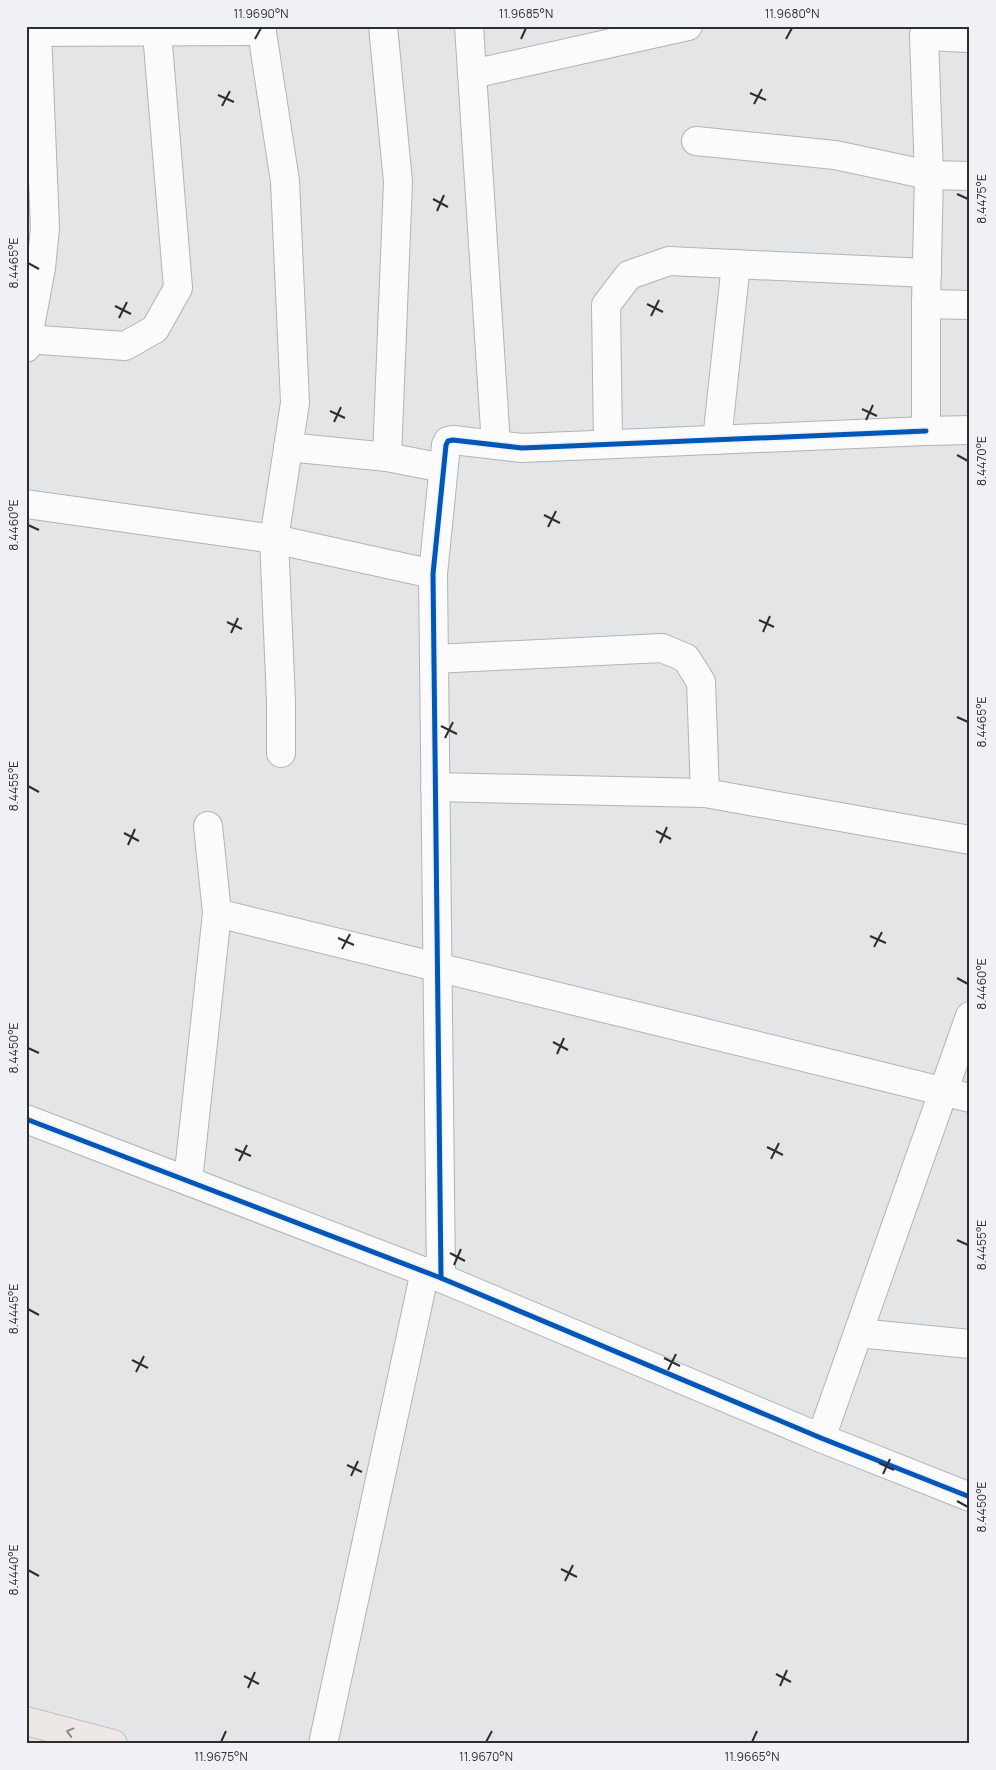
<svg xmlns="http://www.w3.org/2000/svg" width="996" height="1770" font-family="Manrope,sans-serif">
<rect width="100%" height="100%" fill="#e4e5e6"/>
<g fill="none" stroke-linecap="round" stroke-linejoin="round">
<g stroke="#b2b3b4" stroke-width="30">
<g id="minor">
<polyline points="261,26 285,181 295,403 274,539 281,701 281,753"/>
<polyline points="383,26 398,182 387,457"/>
<polyline points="469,26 496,445"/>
<polyline points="926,26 924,36 929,175 926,304 926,431 970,430"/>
<polyline points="26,32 262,31"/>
<polyline points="924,36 970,38"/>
<polyline points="472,74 688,26"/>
<polyline points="696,141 835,155 929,175 970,176"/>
<polyline points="926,304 970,305"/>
<polyline points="26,339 125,346 155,329 178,288 157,32"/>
<polyline points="26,348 41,268 45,228 37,32"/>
<polyline points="717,440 736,264"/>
<polyline points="608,444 606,305 629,275 669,261 927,273"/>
<polyline points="288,447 387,457 443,468"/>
<polyline points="26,504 274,539 433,574"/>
<polyline points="434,659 662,648 686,658 701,682 705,793"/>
<polyline points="435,787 705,793 970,840"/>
<polyline points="217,913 970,1098"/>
<polyline points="26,1119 441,1278 821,1438 970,1497"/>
<polyline points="188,1181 217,913 208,826"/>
<polyline points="441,1278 433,574 446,445 448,441 453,440 522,448 926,431"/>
<polyline points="858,1333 970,1344"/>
<polyline points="821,1438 970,1016"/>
<polyline points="323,1744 425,1271"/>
</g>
</g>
<g stroke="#c0c0c1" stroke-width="30">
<polyline id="major" points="26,1721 113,1744"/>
</g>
<use href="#minor" stroke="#fbfbfb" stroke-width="28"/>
<use href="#major" stroke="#ede7e6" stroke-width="28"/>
<g stroke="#f0f1f5" stroke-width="8">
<g id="cycleway">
<polyline points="26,1119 441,1278 821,1438 970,1497"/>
<polyline points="441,1278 433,574 446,445 448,441 453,440 522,448 926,431"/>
</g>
</g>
<use href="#cycleway" stroke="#0057b8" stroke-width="5"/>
</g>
<defs><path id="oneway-chevron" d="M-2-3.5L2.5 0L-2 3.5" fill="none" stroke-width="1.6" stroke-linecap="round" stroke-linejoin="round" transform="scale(1.25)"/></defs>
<use stroke="#8e8a8b" href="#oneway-chevron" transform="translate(70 1732) rotate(-165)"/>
<path fill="none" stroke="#2e2e30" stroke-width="2" d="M255,39L261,28M521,39L526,28M786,39L792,28M750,93L766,100M218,95L234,102M754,104L762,89M222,106L230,91M957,194L968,199M433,199L448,207M437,211L444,195M28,263L39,269M647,304L663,312M115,306L131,314M651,316L659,300M119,318L127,302M862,409L877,416M330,411L345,418M866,420L873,405M334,422L341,407M957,455L968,461M544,515L560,523M28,525L39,530M548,527L556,511M759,620L774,627M227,622L242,629M763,632L770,616M231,633L238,618M957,717L968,722M441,726L457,734M445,738L453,722M28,786L39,792M656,831L671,839M124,833L139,841M660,843L667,827M128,845L135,829M870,936L886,943M338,938L354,945M874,947L882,932M342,949L350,934M957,978L968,984M553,1042L568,1050M28,1048L39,1053M557,1054L564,1038M767,1147L783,1155M235,1149L251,1156M771,1159L779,1143M239,1161L247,1145M957,1240L968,1245M450,1253L465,1261M454,1265L461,1249M28,1309L39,1315M664,1358L680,1366M132,1360L148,1368M668,1370L676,1354M136,1372L144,1356M879,1463L894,1470M347,1465L362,1472M883,1474L890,1459M351,1476L358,1461M957,1501L968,1507M561,1569L577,1577M28,1570L39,1576M565,1581L573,1565M776,1674L791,1682M244,1676L259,1684M780,1686L787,1670M248,1688L255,1672M221,1742L226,1731M486,1742L492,1731M752,1742L757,1731"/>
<rect width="996" height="1770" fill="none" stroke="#f0f1f5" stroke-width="55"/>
<rect x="28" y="28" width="940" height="1714" fill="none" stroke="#2e2e30" stroke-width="2"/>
<g font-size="12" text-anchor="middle" fill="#2e2e30">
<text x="261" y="18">11.9690°N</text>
<text x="526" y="18">11.9685°N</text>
<text x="792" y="18">11.9680°N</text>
<text transform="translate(982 199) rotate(-90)" y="4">8.4475°E</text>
<text transform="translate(14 263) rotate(-90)" y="4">8.4465°E</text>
<text transform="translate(982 461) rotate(-90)" y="4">8.4470°E</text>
<text transform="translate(14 525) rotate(-90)" y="4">8.4460°E</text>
<text transform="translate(982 722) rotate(-90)" y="4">8.4465°E</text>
<text transform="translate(14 786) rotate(-90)" y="4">8.4455°E</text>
<text transform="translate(982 984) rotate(-90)" y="4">8.4460°E</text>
<text transform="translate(14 1048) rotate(-90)" y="4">8.4450°E</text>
<text transform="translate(982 1245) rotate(-90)" y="4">8.4455°E</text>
<text transform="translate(14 1309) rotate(-90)" y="4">8.4445°E</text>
<text transform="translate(982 1507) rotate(-90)" y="4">8.4450°E</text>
<text transform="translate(14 1570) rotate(-90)" y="4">8.4440°E</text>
<text x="221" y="1761">11.9675°N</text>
<text x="486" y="1761">11.9670°N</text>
<text x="752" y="1761">11.9665°N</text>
</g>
</svg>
